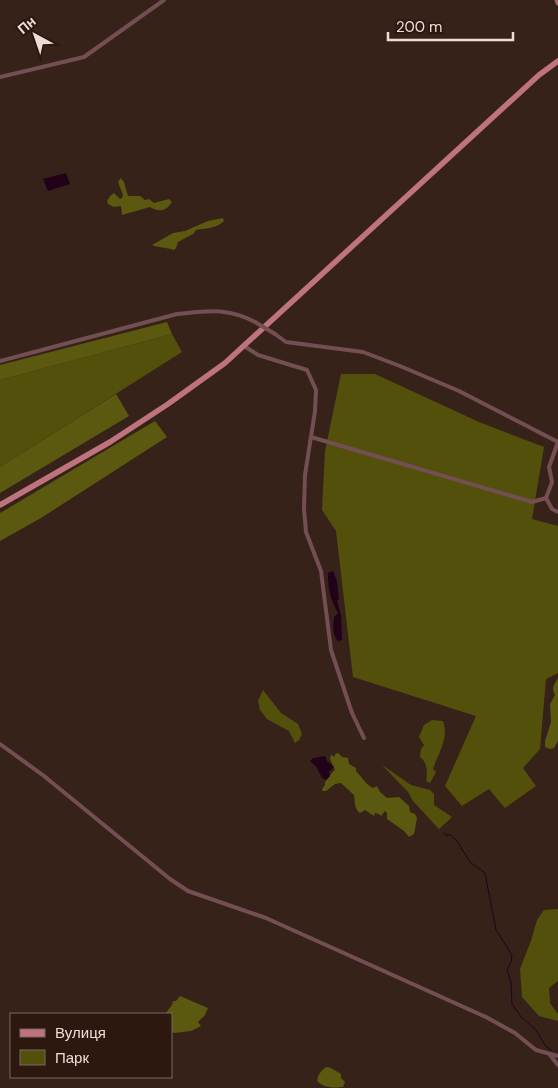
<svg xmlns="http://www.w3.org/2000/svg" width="558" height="1088" font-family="'DM Sans',sans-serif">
<rect width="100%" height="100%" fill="#372219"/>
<g fill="#53500c">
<polygon points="172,334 182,352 0,467 0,380"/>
<polygon points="341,374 375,374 479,422 544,447 532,519 558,526 558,673 546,679 540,749 523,768 536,786 505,808 489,789 462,806 445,786 476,716 353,677 336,531 322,510 325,451"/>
<polygon points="263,690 281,713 298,724 302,734 299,740 295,743 289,731 267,719 260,710 258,701"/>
<path d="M432,720L443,721C449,739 439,751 433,769L436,772L430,783L426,781C428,772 427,762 420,757L421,749L424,745L419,737L424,725Z"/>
<polygon points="382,765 411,785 430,790 434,794 434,805 452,817 439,829 413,801 408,792"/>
<polygon points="558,909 558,981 549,988 550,1003 558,1014 558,1021 539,1016 522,997 520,969 531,941 537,920 544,910"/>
</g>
<g fill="#5b5810">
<path d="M121,178L124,182L128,196H140L145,200L149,199L154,203L169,199L172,202C165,212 160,212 150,207L122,215L121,206L114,207L108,204L107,201L110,196L114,193L120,199L122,198L123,195L118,182Z"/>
<path d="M223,218L224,221C216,229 206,228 196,230L193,234L178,242L176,248L174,250C166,247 159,248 152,245L173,233L185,231L208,221Z"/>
<polygon points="167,322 172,334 0,380 0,365"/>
<polygon points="116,394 129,416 0,493 0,467"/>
<polygon points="155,421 167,437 41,518 0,541 0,513"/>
<path d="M558,678V741L554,748L550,749L545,747V741L551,722L550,704L555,695C551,687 554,685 558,678Z"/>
<path d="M338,753L342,757L348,758L349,764L356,768V771L367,784L373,788L377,786L380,792L387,798L399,797L409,806L410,812L415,814L417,818L414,834L409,837L404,831L387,819V813L385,811L381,816L379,814L375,813L374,816L365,810L360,813C354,809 355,801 354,795L341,783L335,784L326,791H323L322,789L325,785V782C329,778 330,774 335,770L330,759L331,755L335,757V754Z"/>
<polygon points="180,996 208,1008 205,1015 198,1022 201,1026 191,1031 174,1033 171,1032 171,1014 165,1014 172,1005 173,1001 176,1001"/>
<path d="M326,1067L331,1068L341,1074V1078L345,1082L343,1087C334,1088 324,1088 317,1081C318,1074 321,1071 326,1067Z"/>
</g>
<g fill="#210219">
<polygon points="66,173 70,184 48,191 43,179"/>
<path d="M333,571L337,581L339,599L337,601L341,615L342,640L338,641C332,634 333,627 334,617L338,613C330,598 328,590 328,573Z"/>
<polygon points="325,756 327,761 334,767 329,772 330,776 326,780 322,778 316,766 310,761 313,758"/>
</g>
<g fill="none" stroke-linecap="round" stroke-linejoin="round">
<polyline stroke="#210219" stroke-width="1" points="444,833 446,835 451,835 457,841 470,862 485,873 496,930 512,955 511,962 507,970 511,982 512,1004 522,1018 536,1030 545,1045 551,1050"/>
<g stroke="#734f53" stroke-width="4">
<polyline points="0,77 84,57 164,0"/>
<polyline points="275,334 286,342 363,352 400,366 459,391 558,442 549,467 552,482 546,498 552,509 558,512"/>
<polyline points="244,346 258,355 307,370 316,390 315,411 305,475 304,508 306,532 321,571 331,650 352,713 364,738"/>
<path d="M0,361L177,314C207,311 227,307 255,322"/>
<polyline points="311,437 532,502 546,498"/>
<polyline points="0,744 44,776 170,879 188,891 266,918 486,1017 515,1033 536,1050 558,1056"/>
<polyline points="550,1055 558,1065"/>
</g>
<polyline stroke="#9d646c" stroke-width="5" points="557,0 558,3"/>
<polyline stroke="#be737e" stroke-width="5.5" points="0,505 110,442 168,404 225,363 539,75 558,61"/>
<polyline stroke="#734f53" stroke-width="4" points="255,322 275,334"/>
</g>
<rect x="10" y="1013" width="162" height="65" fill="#2d1810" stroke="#796760"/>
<rect x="20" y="1029" width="25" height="8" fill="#be737e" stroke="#796760"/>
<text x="55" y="1038" font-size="15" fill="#ecddd7">Вулиця</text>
<rect x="20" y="1050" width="25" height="15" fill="#53500c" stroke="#796760"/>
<text x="55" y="1063" font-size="15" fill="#ecddd7">Парк</text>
<g transform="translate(35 35) rotate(320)" stroke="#2d1810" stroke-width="4" paint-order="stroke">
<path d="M0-4L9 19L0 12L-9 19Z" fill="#ecddd7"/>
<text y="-8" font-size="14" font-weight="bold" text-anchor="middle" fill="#ecddd7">Пн</text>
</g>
<path d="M388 32v8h125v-8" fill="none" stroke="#ecddd7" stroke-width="2.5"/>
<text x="396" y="32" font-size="15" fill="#ecddd7" stroke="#2d1810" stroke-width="4" paint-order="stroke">200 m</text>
</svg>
